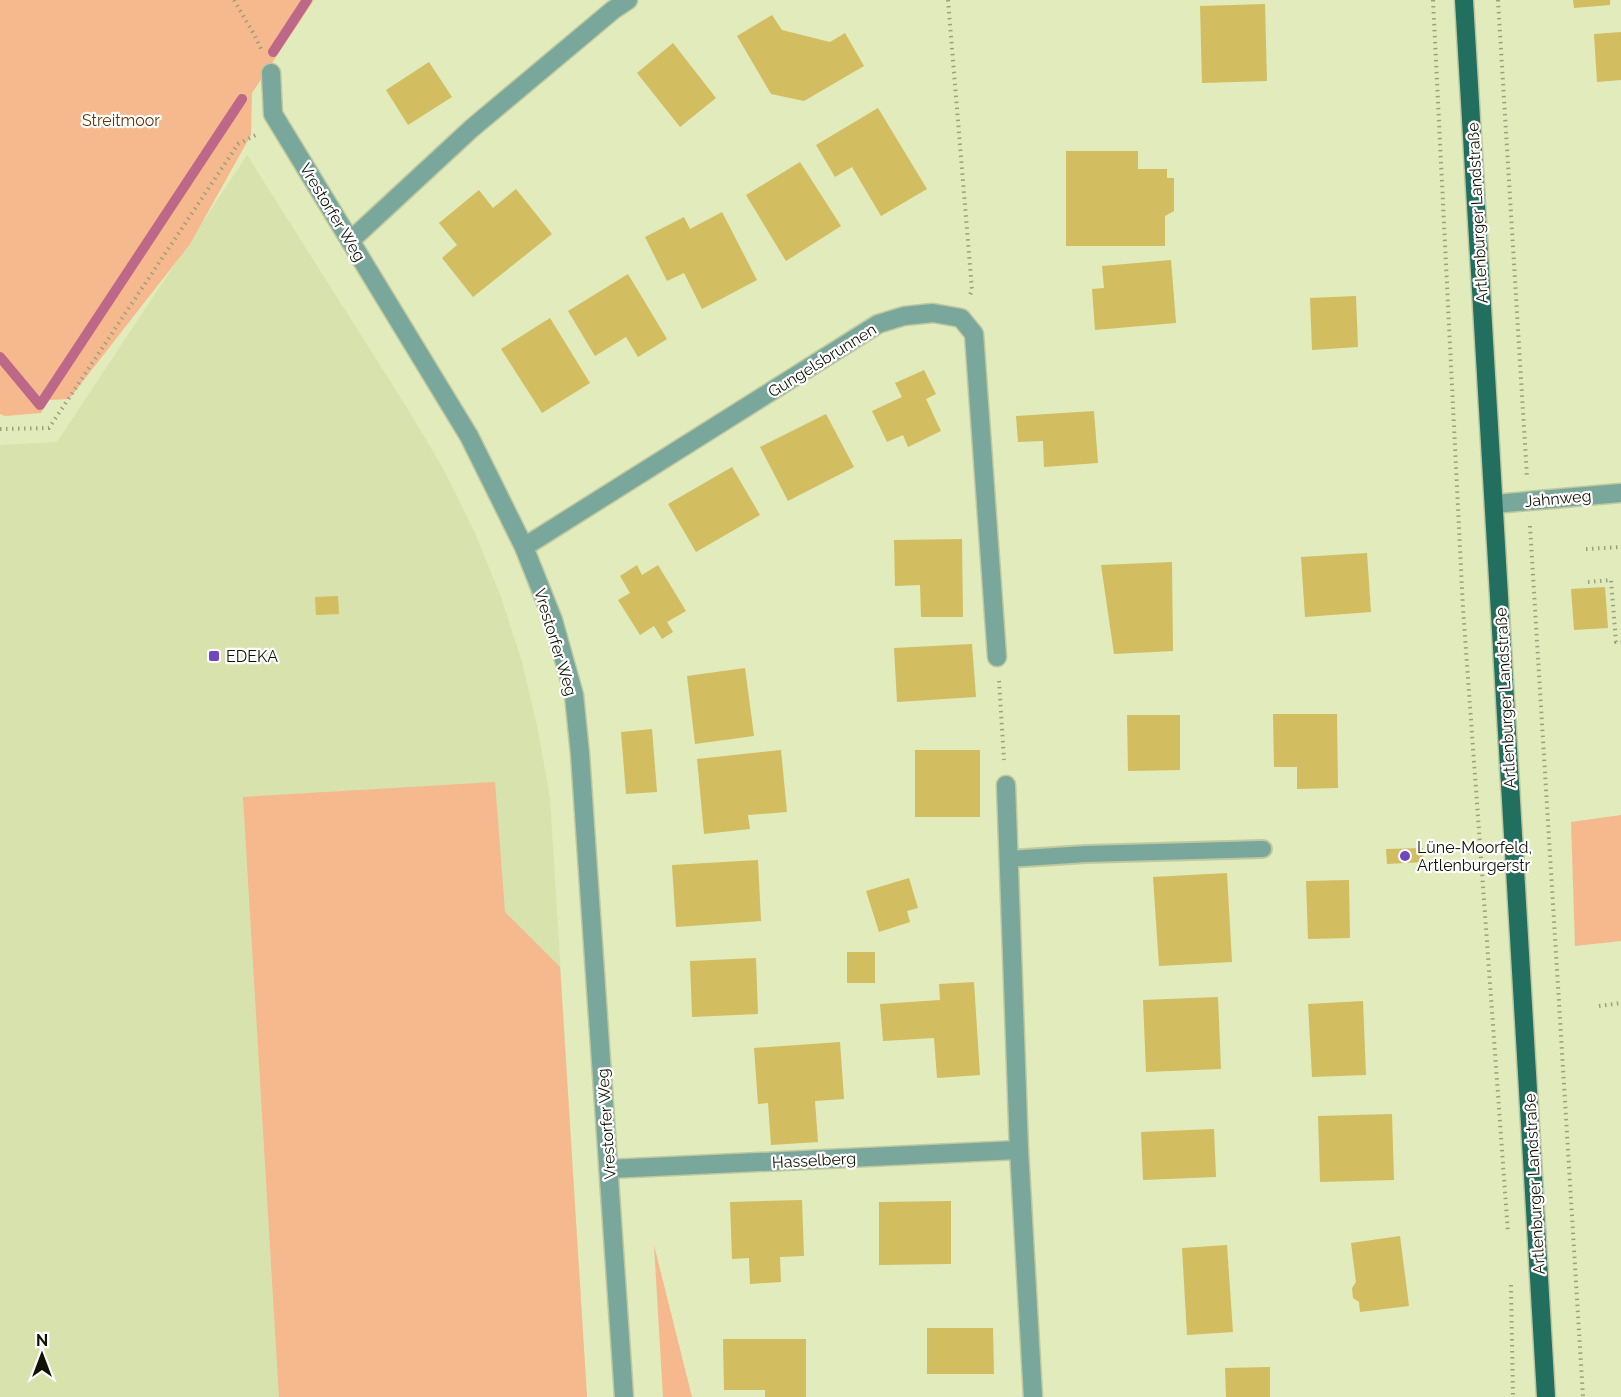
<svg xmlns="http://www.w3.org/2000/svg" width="1621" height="1397" font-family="Raleway,sans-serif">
<rect width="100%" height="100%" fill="#e2ebbc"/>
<polygon fill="#d8e2ac" points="247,155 409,411 444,470 475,533 501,597 522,662 538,730 550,798 587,1397 0,1397 0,445 57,442"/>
<g fill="#f6b88d">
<polygon points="0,0 314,0 252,93 251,135 190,244 69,399 49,400 41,413 5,416 0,414"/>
<polygon points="495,782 505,912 560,967 587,1397 279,1397 243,797"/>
<polygon points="1621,815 1621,941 1575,946 1571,822"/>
<polygon points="654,1245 692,1397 663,1397"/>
</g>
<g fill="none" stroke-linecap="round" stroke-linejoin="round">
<g stroke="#bd6789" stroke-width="10">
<polyline points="273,52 307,0"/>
<polyline points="0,357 40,405 242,99"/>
</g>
</g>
<g fill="#d2bd60">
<polygon points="1573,0 1610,0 1610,5 1574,8"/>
<polygon points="1265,4 1267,81 1202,83 1200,6"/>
<polygon points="772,15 782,30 830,42 845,33 864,66 804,101 771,94 737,36"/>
<polygon points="1621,32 1621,80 1597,82 1594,34"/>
<polygon points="673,43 716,98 680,127 637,73"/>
<polygon points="429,62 452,97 408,125 386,90"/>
<polygon points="878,108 927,189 881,216 852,167 835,177 816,145"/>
<polygon points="1066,151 1138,151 1138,169 1167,169 1167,178 1174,178 1174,211 1165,216 1165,246 1066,246"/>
<polygon points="800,162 841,226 786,261 746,195"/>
<polygon points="516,189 552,234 473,297 442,258 457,245 439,223 479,190 493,208"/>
<polygon points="722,212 757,280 702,309 684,273 667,281 645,237 684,217 690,229"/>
<polygon points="1171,260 1176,323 1095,330 1092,289 1104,288 1102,266"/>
<polygon points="628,274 667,339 638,357 626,337 595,356 568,311"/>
<polygon points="1356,296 1358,347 1312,350 1310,298"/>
<polygon points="550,318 590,383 542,413 501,349"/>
<polygon points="924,370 936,394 926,399 941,431 908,447 903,435 887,442 872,411 902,397 895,383"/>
<polygon points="1094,411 1098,463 1044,467 1043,441 1018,442 1016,416"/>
<polygon points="826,414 854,467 788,501 760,447"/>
<polygon points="732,467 760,515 696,552 668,504"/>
<polygon points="962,539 963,617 921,617 920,585 895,586 894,540"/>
<polygon points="1367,553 1371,612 1305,617 1301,557"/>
<polygon points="1172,562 1173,651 1114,654 1101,565"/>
<polygon points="637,565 642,575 658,565 686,611 667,622 673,632 662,639 654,626 640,635 618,600 630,593 620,576"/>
<polygon points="1605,587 1608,628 1574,630 1571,589"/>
<polygon points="338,596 339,614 316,615 315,597"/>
<polygon points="972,644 976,697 897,702 894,648"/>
<polygon points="745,668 754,736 695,744 687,676"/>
<polygon points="1273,714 1337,714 1338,788 1297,789 1297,767 1274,767"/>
<polygon points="1127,715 1180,715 1180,770 1128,771"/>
<polygon points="652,729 657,792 626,794 621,732"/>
<polygon points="781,750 787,812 748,815 750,829 704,834 697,759"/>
<rect x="915" y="750" width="65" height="67"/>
<polygon points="1423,848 1424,862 1387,864 1386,849"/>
<polygon points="758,860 761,921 676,927 672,865"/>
<polygon points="1227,873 1232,962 1159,966 1153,877"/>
<polygon points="909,878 918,908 907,911 910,922 879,932 866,891"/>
<polygon points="1349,880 1350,938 1308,939 1306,881"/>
<rect x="847" y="952" width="28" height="31"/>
<polygon points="756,958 758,1014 692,1017 690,961"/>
<polygon points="974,982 980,1075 937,1078 934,1038 883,1041 880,1004 940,1000 939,984"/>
<polygon points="1218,997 1221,1069 1146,1072 1143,1000"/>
<polygon points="1363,1001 1366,1075 1312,1077 1308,1004"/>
<polygon points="840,1042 844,1099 815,1101 818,1142 771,1145 768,1103 758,1104 754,1048"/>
<polygon points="1392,1114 1394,1180 1320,1182 1318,1116"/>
<polygon points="1214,1129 1216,1177 1143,1180 1141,1132"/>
<polygon points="802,1200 804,1256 780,1257 781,1282 750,1284 749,1258 732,1259 730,1202"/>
<polygon points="951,1201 951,1264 879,1265 879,1202"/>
<polygon points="1400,1236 1409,1306 1360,1312 1359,1302 1353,1298 1352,1288 1356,1282 1351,1243"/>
<polygon points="1227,1245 1233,1332 1187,1335 1182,1248"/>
<polygon points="927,1328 993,1328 994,1374 927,1374"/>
<polygon points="723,1339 806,1339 806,1397 765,1397 765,1390 724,1390"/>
<polygon points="1270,1367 1270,1397 1226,1397 1225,1368"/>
</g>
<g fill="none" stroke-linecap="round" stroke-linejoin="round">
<g stroke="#c0c89f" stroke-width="20">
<polyline id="lane" points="1009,859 1086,854 1263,849"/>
</g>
<g stroke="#c0c89f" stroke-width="21">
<g id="street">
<polyline points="271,73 273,114 469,436 524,547 553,620 574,695 580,754 624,1397"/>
<polyline points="350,241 471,129 613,10 628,0"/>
<polyline points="1494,504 1621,493"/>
<polyline points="524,547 878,324 904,316 933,313 961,318 974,334 997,657"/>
<polyline points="1006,785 1019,1150 1033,1397"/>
<polyline points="609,1169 1019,1150"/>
</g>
</g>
<g stroke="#c0c89f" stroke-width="21">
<polyline id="primary" points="1464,0 1546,1397"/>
</g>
<g stroke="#9aa17d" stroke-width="4" stroke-dasharray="1.5 4.5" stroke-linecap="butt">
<polyline points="234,0 255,36 261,49"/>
<polyline points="948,0 972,290 970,295"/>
<polyline points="1433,0 1463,609 1508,1233"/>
<polyline points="1498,0 1527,477"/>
<polyline points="0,429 49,428 238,144 256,135"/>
<polyline points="1530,526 1583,1397"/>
<polyline points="1586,549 1621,547"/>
<polyline points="1588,582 1611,580 1616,642 1621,642"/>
<polyline points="999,681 1004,760"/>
<polyline points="1599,1006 1621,1003"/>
<polyline points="1511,1285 1513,1397"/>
</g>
<use href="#lane" stroke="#7aa79b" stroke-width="16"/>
<use href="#street" stroke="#7aa79b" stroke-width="18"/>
<use href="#primary" stroke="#226f5f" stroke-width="18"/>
</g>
<g fill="#7246be" stroke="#fff" stroke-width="2">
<rect x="208" y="650" width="12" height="12" rx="3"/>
<circle cx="1405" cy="856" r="6"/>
</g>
<g text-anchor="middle" stroke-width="4.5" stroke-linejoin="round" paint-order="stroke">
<g font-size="16" fill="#653508" stroke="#fff">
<text x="121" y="126">Streitmoor</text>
</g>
<g font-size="16" fill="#101304" stroke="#fff">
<text transform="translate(333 212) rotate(59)" y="6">Vrestorfer Weg</text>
<text transform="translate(1477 213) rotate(-93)" y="6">Artlenburger Landstraße</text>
<text transform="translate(822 360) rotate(-32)" y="6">Gungelsbrunnen</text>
<text transform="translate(1558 498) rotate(-5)" y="6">Jahnweg</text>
<text transform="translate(556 642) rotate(73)" y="6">Vrestorfer Weg</text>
<text transform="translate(1505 698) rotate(-93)" y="6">Artlenburger Landstraße</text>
<text transform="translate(606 1124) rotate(-94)" y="6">Vrestorfer Weg</text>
<text transform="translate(814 1160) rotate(-3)" y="6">Hasselberg</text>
<text transform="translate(1534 1184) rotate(-93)" y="6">Artlenburger Landstraße</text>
</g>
<g font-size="16" fill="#101304" stroke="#fff" text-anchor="start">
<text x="226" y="662">EDEKA</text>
<text x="1417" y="853">Lüne-Moorfeld,<tspan x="1417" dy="18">Artlenburgerstr</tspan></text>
</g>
</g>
<g transform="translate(42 1355)" stroke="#ffffff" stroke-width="4.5" paint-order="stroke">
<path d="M0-4.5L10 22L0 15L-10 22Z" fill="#101304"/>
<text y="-9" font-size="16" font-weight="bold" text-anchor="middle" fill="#101304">N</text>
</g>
</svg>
